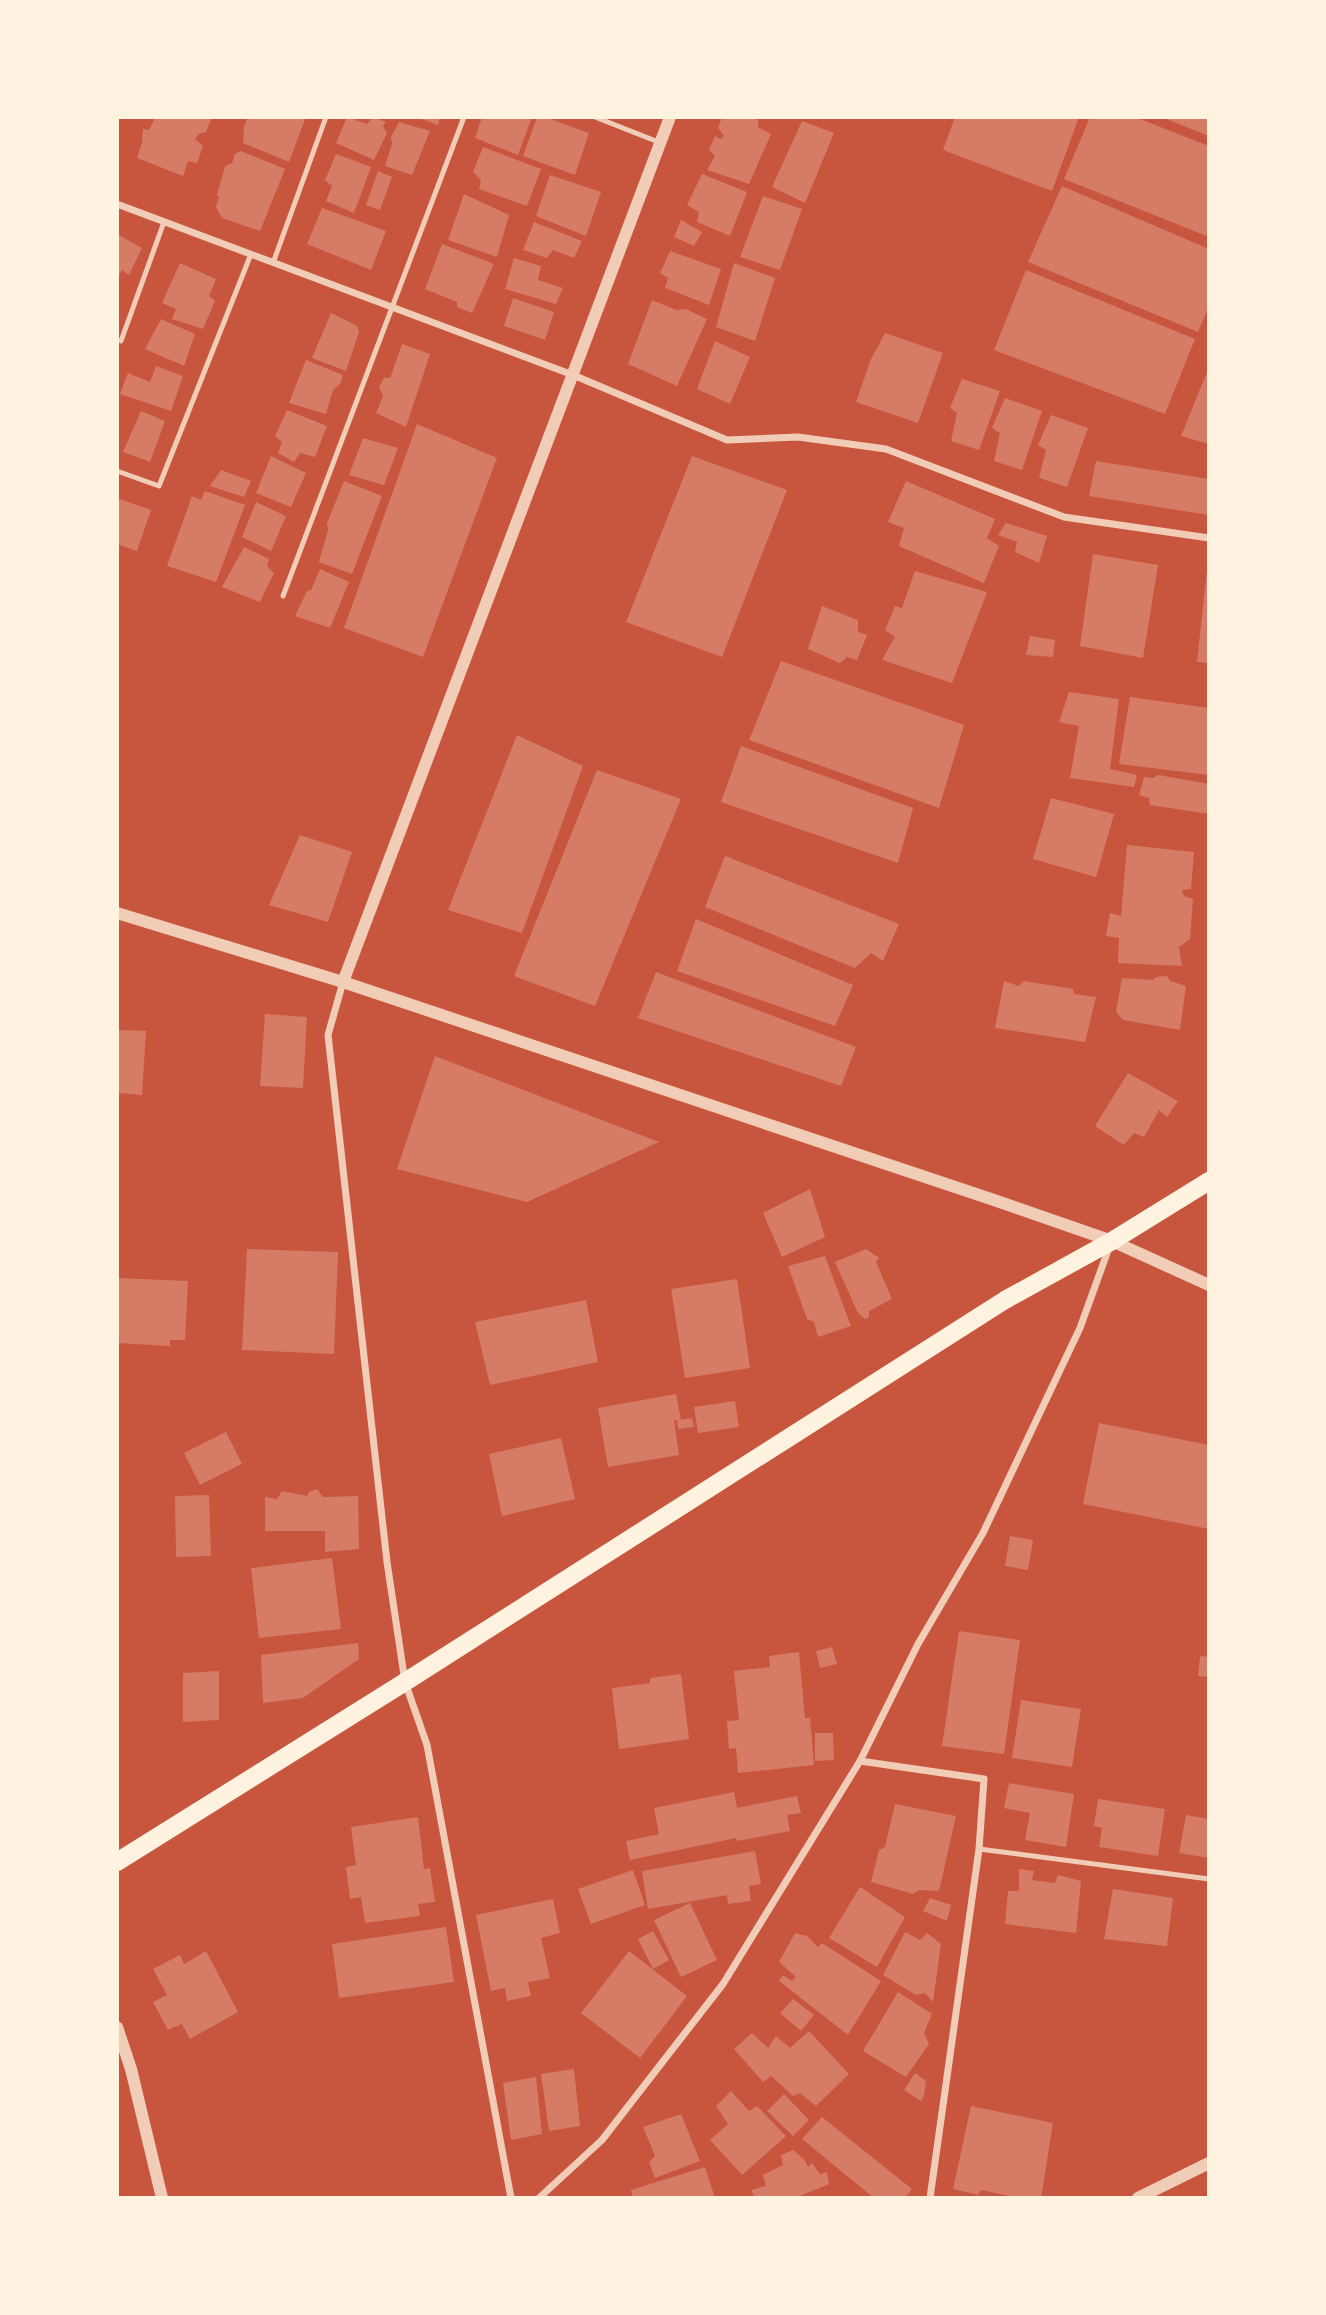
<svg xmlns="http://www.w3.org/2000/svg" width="1326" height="2315" font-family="Quicksand,sans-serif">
<rect width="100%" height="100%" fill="#c8553d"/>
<g fill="#d67c66">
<polygon points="152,117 212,117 206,132 199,134 195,139 203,146 197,163 188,161 183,176 137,158 142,143 143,129 149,130 154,120"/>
<polygon points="248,117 306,117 289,162 243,143 244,126"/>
<polygon points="347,117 367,124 373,117 386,122 383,126 387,133 374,160 336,143"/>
<polygon points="416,117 440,117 438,125"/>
<polygon points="482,117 532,117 518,155 475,138"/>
<polygon points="537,117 545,117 589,133 575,175 523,156"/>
<polygon points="722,117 752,117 758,120 758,127 771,134 749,184 707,170 715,156 709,150 715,136 721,139 724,136 718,128"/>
<polygon points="955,117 1079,117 1052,191 943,150"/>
<polygon points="1090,117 1135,117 1209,146 1209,237 1064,179"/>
<polygon points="1162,117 1209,117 1209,136 1161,117"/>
<polygon points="802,121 834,133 805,203 772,187"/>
<polygon points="399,122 430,131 412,175 385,166 392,144 391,137"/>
<polygon points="483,147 541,169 527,206 479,189 481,180 473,172"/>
<polygon points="241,151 285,169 260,231 222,218 216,207 219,197 217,195 225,166 232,163 235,154"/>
<polygon points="336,154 371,167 354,213 326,201 332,186 325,180"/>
<polygon points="378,171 392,177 380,210 366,205"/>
<polygon points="702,174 747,192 730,236 697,222 699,212 687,205"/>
<polygon points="550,175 601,192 586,236 536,216"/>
<polygon points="1062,186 1209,249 1209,306 1198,332 1028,262"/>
<polygon points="464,194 509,215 497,257 448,240"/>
<polygon points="763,196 802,209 780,270 740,257"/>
<polygon points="322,208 386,231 371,270 307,244"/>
<polygon points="681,220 702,232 694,246 674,237"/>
<polygon points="534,222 582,241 574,258 553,250 547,258 523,250"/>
<polygon points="117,234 142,248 129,275 122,270 117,278"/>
<polygon points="442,244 494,264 472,313 457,307 457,302 425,289"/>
<polygon points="670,251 721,269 709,305 665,288 668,278 660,273"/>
<polygon points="514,258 541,266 538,280 563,288 556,304 505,289"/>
<polygon points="180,263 216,279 209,296 215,301 203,329 172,319 176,309 162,303"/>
<polygon points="734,263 775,278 755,341 716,327"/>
<polygon points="1026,270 1195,339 1165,414 994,350"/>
<polygon points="513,298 554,312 545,340 504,326"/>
<polygon points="652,300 676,310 686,309 707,319 677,386 628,364"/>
<polygon points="331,313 357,326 359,332 346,371 312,358"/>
<polygon points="161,319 195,334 184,366 145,349"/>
<polygon points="885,333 943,353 918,423 856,402 871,359"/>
<polygon points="715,341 750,357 730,404 697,389"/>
<polygon points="402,344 430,354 406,427 376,413 383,396 379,387 384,378 390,378"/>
<polygon points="306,360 343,375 340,384 333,390 326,414 289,403"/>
<polygon points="156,366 183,376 171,411 120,394 128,373 150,382"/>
<polygon points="1209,367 1209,444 1181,436"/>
<polygon points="962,379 1000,391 979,450 951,441 957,413 950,408"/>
<polygon points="1005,398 1042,411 1022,470 994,461 1000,433 992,428"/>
<polygon points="287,410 327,426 315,457 300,453 294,462 278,453 282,442 275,436"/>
<polygon points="141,411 165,421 150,462 123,452"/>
<polygon points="1051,415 1088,428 1067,487 1039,478 1046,450 1038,445"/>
<polygon points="417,424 497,458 423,657 344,628"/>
<polygon points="363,438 398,448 384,485 349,475"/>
<polygon points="271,456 306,473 291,507 256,493"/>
<polygon points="692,456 787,490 722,657 626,622"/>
<polygon points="1096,461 1209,479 1209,515 1089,496"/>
<polygon points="221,470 251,481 244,497 210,486"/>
<polygon points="344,481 382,496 352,574 319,562 328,530 327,523"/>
<polygon points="906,481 995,519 987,538 999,546 984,583 899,546 904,528 888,522"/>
<polygon points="205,491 245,505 216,582 167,566 192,496 201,500"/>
<polygon points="117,498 151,510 137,551 117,544"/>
<polygon points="256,502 286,516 271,551 242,537"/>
<polygon points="1006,523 1047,536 1039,563 1015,552 1017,542 998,535"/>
<polygon points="244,547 269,559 267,566 274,573 260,602 222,587"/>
<polygon points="1093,554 1158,565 1143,658 1080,646"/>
<polygon points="320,569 349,582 330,628 295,616 307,591 311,590"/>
<polygon points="1207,570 1209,570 1209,663 1197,662"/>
<polygon points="915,571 987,592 952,683 882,660 895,637 885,630 895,606 902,608"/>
<polygon points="822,606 858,620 858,632 867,635 857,660 847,657 840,663 808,649"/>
<polygon points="1030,636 1055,640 1053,657 1026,655"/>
<polygon points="781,661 964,725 939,808 749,740"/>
<polygon points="1069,692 1119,699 1110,769 1137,775 1134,787 1070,778 1079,726 1059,722"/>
<polygon points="1130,697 1209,708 1209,775 1119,764"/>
<polygon points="517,735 583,766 522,933 448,910"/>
<polygon points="741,746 913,808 898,863 721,802"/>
<polygon points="597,770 681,799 595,1006 514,976"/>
<polygon points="1158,775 1209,784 1209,814 1150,805 1149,798 1139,795 1144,777 1153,778"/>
<polygon points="1051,798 1114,814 1096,877 1033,859"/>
<polygon points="300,835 352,852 328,922 269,905"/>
<polygon points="1127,845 1194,852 1191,889 1182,890 1184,896 1193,899 1190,939 1179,947 1182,966 1118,963 1119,938 1106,936 1110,913 1121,916"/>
<polygon points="725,856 899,924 883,961 871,953 855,968 705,907"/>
<polygon points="696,919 853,985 835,1026 677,971"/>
<polygon points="656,972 856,1047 841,1086 638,1018"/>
<polygon points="1167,976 1170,981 1186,986 1180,1030 1123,1020 1116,1012 1122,978 1153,980 1156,977"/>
<polygon points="1004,981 1019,986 1024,981 1073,989 1074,994 1096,997 1085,1042 995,1028"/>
<polygon points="265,1014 307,1017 303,1088 260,1086"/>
<polygon points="117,1030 146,1031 142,1095 117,1093"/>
<polygon points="435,1056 659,1142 527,1202 397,1169"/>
<polygon points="1128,1073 1178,1101 1167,1117 1159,1110 1144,1137 1134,1133 1124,1145 1095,1126"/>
<polygon points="810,1189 825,1237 782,1257 763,1213"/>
<polygon points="247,1249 338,1252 334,1354 242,1350"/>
<polygon points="866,1249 879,1258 876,1262 892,1299 869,1311 869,1317 865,1319 858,1313 835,1262"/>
<polygon points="825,1256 851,1326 818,1337 814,1322 807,1319 788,1266"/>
<polygon points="117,1278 188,1281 185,1340 170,1340 170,1346 117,1343"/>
<polygon points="737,1279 750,1368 685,1378 671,1289"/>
<polygon points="586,1300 598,1362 490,1385 475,1322"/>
<polygon points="676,1394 681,1420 692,1418 694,1427 678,1429 677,1420 674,1420 679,1455 608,1467 598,1408"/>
<polygon points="735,1401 739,1427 698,1433 694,1407"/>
<polygon points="1099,1423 1209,1445 1209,1529 1083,1504"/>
<polygon points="226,1432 242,1464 200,1485 184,1453"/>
<polygon points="561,1438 575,1499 502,1516 489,1454"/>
<polygon points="317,1489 323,1497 358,1496 359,1549 325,1552 325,1531 265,1531 265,1497 277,1499 282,1491 307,1496 309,1492"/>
<polygon points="209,1495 211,1556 176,1557 175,1496"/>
<polygon points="1010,1536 1033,1540 1028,1570 1005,1566"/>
<polygon points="332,1558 341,1629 259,1638 251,1568"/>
<polygon points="959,1631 1020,1640 1004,1754 942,1746"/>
<polygon points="358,1643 359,1659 303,1698 263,1703 261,1655"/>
<polygon points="832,1647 837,1664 820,1668 816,1651"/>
<polygon points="799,1652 805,1718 810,1718 814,1765 738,1773 736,1748 729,1749 727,1721 739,1720 734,1671 770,1667 769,1656"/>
<polygon points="1200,1656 1209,1657 1209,1677 1198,1676"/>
<polygon points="219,1671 219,1720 183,1722 183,1673"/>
<polygon points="681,1674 689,1739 619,1749 612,1688 650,1683 650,1678"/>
<polygon points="1021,1700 1081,1709 1072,1767 1012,1758"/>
<polygon points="815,1733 833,1733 834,1760 815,1761"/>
<polygon points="1009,1783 1074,1794 1066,1847 1025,1840 1030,1813 1004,1808"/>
<polygon points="734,1792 737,1808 797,1796 801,1813 787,1815 790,1831 737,1841 736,1838 630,1860 626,1841 659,1834 654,1808"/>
<polygon points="1098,1799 1165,1809 1158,1856 1099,1847 1102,1828 1094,1826"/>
<polygon points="895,1804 956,1816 939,1891 920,1890 913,1894 871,1882 879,1850 885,1847"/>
<polygon points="1186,1815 1209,1819 1209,1858 1179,1853"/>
<polygon points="418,1817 424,1869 430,1868 435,1902 418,1904 420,1916 365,1923 361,1897 350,1899 346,1867 356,1865 351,1827"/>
<polygon points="755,1851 761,1884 749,1886 751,1901 728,1904 727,1895 648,1909 642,1871"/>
<polygon points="1019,1869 1034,1871 1032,1880 1055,1883 1058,1875 1081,1881 1076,1933 1005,1924 1008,1891 1019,1891"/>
<polygon points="633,1870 645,1905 591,1924 578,1889"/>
<polygon points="860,1887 905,1917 877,1967 829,1938"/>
<polygon points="1113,1889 1173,1898 1167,1946 1104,1939"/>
<polygon points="930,1898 951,1905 947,1921 923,1911"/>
<polygon points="553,1899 560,1933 541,1938 550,1978 528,1982 531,1996 507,2001 505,1988 491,1991 476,1915"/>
<polygon points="690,1903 717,1960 681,1977 654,1920"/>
<polygon points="446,1927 454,1982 339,1998 332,1944"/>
<polygon points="653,1931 669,1960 653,1969 638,1939"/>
<polygon points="905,1932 920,1940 927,1933 941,1944 933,2002 925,1993 916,1995 883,1975"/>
<polygon points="795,1933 807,1936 818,1947 822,1943 881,1981 848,2035 779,1981 783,1975 792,1981 796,1977 779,1962"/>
<polygon points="206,1951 238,2012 190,2039 182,2024 168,2030 153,2002 167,1995 153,1969 180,1955 184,1964"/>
<polygon points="629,1951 687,1996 640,2058 581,2013"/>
<polygon points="898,1992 932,2014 924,2033 929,2044 906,2077 863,2051"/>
<polygon points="793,1999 814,2015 801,2031 780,2013"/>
<polygon points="809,2031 849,2074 816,2106 800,2093 793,2096 771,2076 763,2082 734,2049 752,2033 768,2048 776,2036 790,2048"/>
<polygon points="574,2069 580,2126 549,2131 541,2074"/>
<polygon points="915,2073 926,2081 924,2096 921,2101 904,2090"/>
<polygon points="536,2077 542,2134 511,2140 503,2083"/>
<polygon points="731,2091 749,2111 757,2106 786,2136 742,2175 710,2140 728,2124 716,2106"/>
<polygon points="784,2094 809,2120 793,2136 767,2111"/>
<polygon points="971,2106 1053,2123 1041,2198 1019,2198 981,2190 978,2195 953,2189"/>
<polygon points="681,2114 700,2161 655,2178 649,2162 655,2156 643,2127"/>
<polygon points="822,2117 912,2189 905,2198 874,2198 802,2139"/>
<polygon points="793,2150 804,2159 808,2167 812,2163 820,2174 827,2172 829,2184 795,2198 755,2198 751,2190 766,2186 763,2175 783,2165 781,2155"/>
<polygon points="705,2167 715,2198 633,2198 631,2190"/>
</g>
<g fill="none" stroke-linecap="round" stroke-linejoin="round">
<g stroke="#f1ccb7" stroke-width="5">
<polyline points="595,117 661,143"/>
<polyline points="273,263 326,117"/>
<polyline points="121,341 164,222"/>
<polyline points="117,471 159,486 251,254"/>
<polyline points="283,596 464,117"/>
<polyline points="979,1849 1209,1879"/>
</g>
<g stroke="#f1ccb7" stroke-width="7">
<polyline points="117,204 573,375 727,440 798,437 886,449 1064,517 1209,538"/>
<polyline points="343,982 328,1035 387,1562 405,1682 427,1745 511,2198"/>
<polyline points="860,1761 984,1779 979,1849 930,2198"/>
<polyline points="539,2198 602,2140 723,1984 860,1761 918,1644 983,1533 1080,1328 1110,1245"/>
</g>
<g stroke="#f1ccb7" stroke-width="12">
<polyline points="117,913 343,982 994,1200 1112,1241 1209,1285"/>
<polyline points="343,982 670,117"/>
<polyline points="117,2027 131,2069 162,2198"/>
<polyline points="1138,2198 1209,2163"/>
</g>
<polyline stroke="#fff3e0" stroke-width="18" points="117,1862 405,1682 1005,1300 1112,1241 1209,1181"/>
</g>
<rect width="1326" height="2315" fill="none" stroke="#fff3e0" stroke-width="238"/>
</svg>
